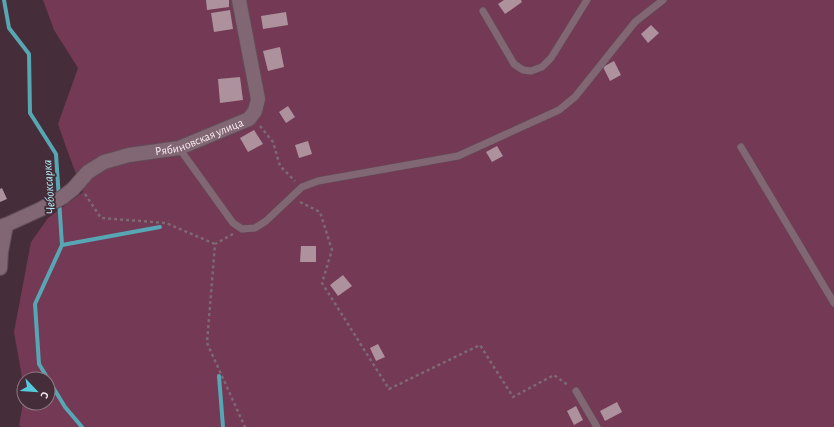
<svg xmlns="http://www.w3.org/2000/svg" width="834" height="427" font-family="'Alegreya Sans',sans-serif">
<rect width="100%" height="100%" fill="#452e39"/>
<polygon fill="#733955" points="43,0 834,0 834,427 21,427 19,425 24,398 24,403 48,403 48,379 24,379 24,388 14,332 31,242 48,218 83,192 67,150 58,124 78,68 54,30"/>
<g fill="none" stroke-linecap="round" stroke-linejoin="round">
<g stroke="#57a6b4" stroke-width="4">
<polyline points="4,0 9,28 29,54 30,113 56,154 62,245 35,304 39,364 48,379"/>
<polyline points="62,245 160,227"/>
<polyline points="219,376 223,427"/>
<polyline points="48,379 65,407 82,427"/>
</g>
</g>
<g fill="#ad919d">
<polygon points="206,0 229,0 229,7 207,10"/>
<polygon points="504,0 521,0 522,2 505,14 498,4"/>
<polygon points="230,10 233,29 214,32 211,13"/>
<polygon points="286,12 288,25 263,29 261,16"/>
<polygon points="651,25 659,33 648,43 641,34"/>
<polygon points="280,47 284,67 268,71 263,51"/>
<polygon points="614,61 621,75 610,81 603,67"/>
<polygon points="240,77 243,100 220,103 218,79"/>
<polygon points="288,106 295,117 286,123 279,112"/>
<polygon points="254,130 263,144 248,152 240,138"/>
<polygon points="308,141 312,154 299,158 295,145"/>
<polygon points="497,146 503,156 492,162 486,152"/>
<polygon points="2,188 7,199 0,202 0,189"/>
<polygon points="301,246 316,246 316,262 300,262"/>
<polygon points="343,275 352,286 338,296 330,285"/>
<polygon points="378,344 385,357 376,361 370,348"/>
<polygon points="617,402 622,412 605,421 600,411"/>
<polygon points="576,406 583,420 574,425 567,411"/>
</g>
<g fill="none" stroke-linecap="round" stroke-linejoin="round">
<g stroke="#614d56" stroke-width="8">
<g id="lane">
<polyline points="483,11 514,64 523,70 531,71 542,67 551,58 587,0"/>
<polyline points="741,147 834,303"/>
<polyline points="179,148 233,223 242,229 255,228 266,221 302,187 318,181 458,156 559,110 575,97 635,22 663,0"/>
<polyline points="576,391 597,427"/>
</g>
</g>
<g stroke="#614d56" stroke-width="16">
<g id="street">
<path id="s1" d="M0,227L6,225L41,209L63,197L73,189L88,172L104,162L129,155L179,148L249,119L255,111L258,99L239,0"/>
<polyline points="0,268 1,252 6,225"/>
</g>
</g>
<g stroke="#7e6973" stroke-width="2.5" stroke-dasharray="3 3" stroke-linecap="butt">
<polyline points="260,126 273,142 280,166 295,181"/>
<polyline points="85,194 101,218 166,223 215,244"/>
<polyline points="300,202 320,212 332,250 322,283 389,389 480,345 513,397 554,375 569,386"/>
<polyline points="233,234 215,244 207,343 245,427"/>
</g>
<use href="#lane" stroke="#816773" stroke-width="7"/>
<use href="#street" stroke="#816773" stroke-width="14"/>
</g>
<g text-anchor="middle" stroke-width="4" stroke-linejoin="round" paint-order="stroke">
<g font-size="12" fill="#f9e9f0" stroke="#452e39">
<text dy="4" stroke="none"><textPath href="#s1" startOffset="223">Рябиновская улица</textPath></text>
</g>
<g font-size="13" font-style="italic" fill="#b1ebf5" stroke="#452e39">
<text transform="translate(48 187) rotate(-94)" y="5">Чебоксарка</text>
</g>
</g>
<g transform="translate(36 391) rotate(115)"><circle r="19" fill="#452e39" stroke="#8d7982"/>
<path d="M0-3L7 15L0 10L-7 15Z" fill="#54cadc"/>
<text y="-6" font-size="11" font-weight="bold" text-anchor="middle" fill="#f9e9f0">С</text>
</g>
</svg>
